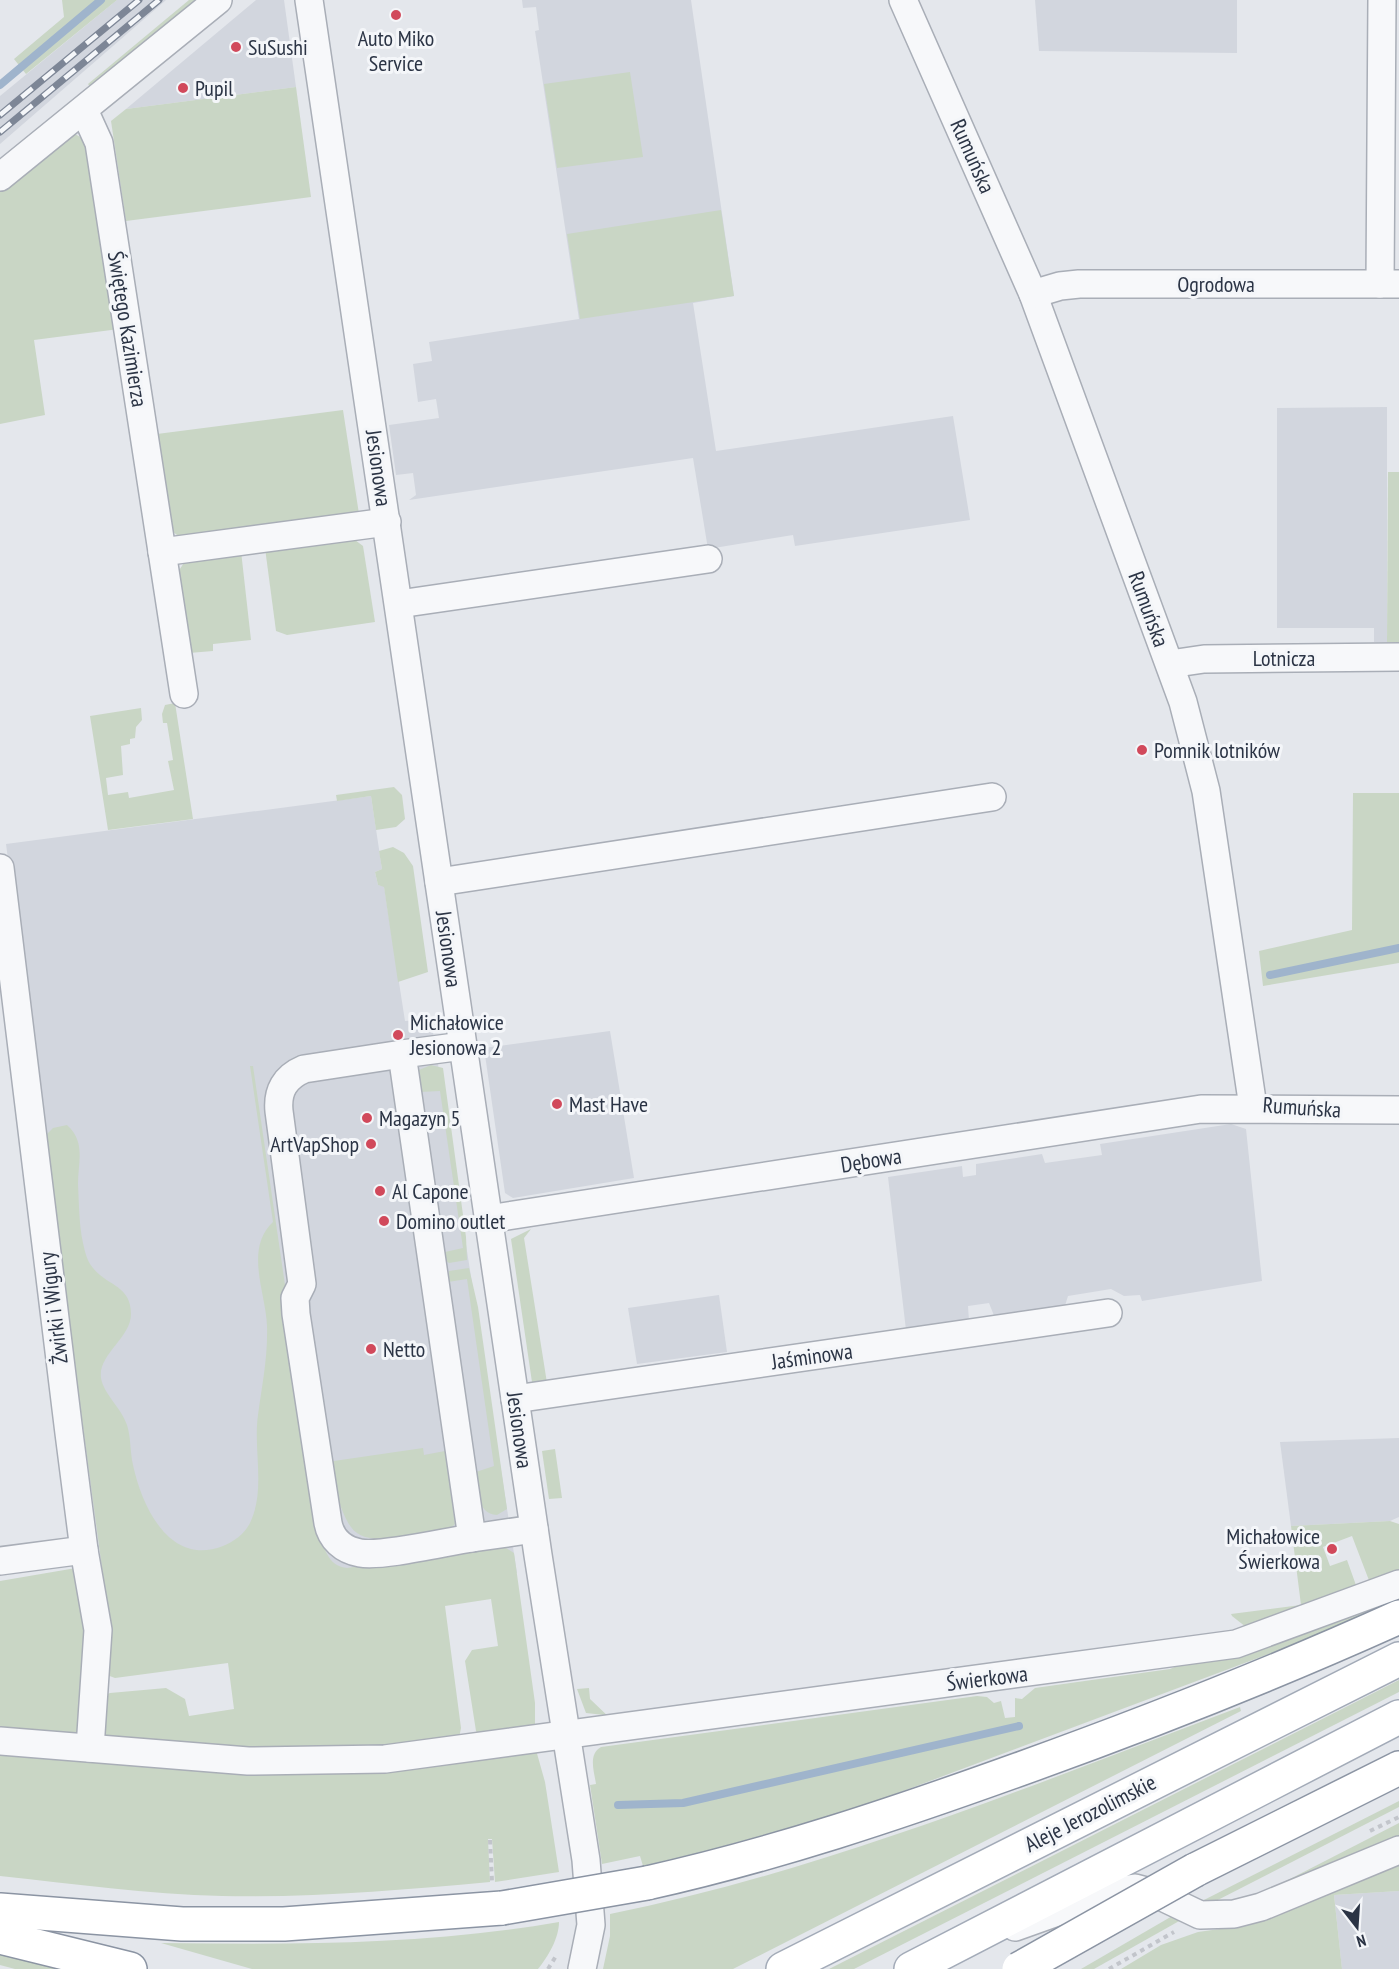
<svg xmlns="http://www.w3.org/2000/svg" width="1399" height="1969" font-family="'PT Sans Narrow',sans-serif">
<rect width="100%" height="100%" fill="#e4e7ec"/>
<g fill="#d2d6de">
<polygon points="117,0 166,0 0,144 0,96"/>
<polygon points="256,0 284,0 296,87 126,109"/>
<polygon points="522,0 691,0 734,296 693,303 716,451 953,416 970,520 795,546 793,535 708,549 693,458 409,500 416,495 413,473 396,475 389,425 439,418 436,399 418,402 413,364 432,361 429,342 579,319 535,31 539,30 536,7 523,8"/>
<polygon points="1035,0 1237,0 1237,53 1039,51"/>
<polygon points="1387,407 1387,642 1374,642 1374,628 1277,628 1277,408"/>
<polygon points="371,796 382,869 375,872 378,885 384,886 405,1021 431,1019 517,1573 110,1628 6,844"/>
<polygon points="610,1031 634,1178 513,1198 505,1193 484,1048"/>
<polygon points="1231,1124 1246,1129 1262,1281 1142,1301 1140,1295 1124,1296 1111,1289 1068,1296 1064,1309 995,1318 989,1303 968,1306 969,1321 906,1330 888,1177 962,1166 963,1177 976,1175 976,1164 1042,1154 1045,1163 1102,1155 1100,1144"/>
<polygon points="719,1295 727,1352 637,1364 628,1308"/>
<polygon points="1399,1438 1399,1517 1390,1521 1291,1526 1280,1442"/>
<polygon points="1399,1891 1399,1969 1342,1969 1334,1895"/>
</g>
<g fill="#c9d6c5">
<polygon points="62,0 117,0 26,74 14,59 64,17"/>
<polygon points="189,0 206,0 94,92 88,84"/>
<polygon points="630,72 643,157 557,168 544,84"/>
<polygon points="296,87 311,197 126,221 111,121 126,109"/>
<polygon points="75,134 87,141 119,329 34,340 45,415 0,424 0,192"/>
<polygon points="721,210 734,296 580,319 567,234"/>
<polygon points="343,410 359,514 182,539 172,531 157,434"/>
<polygon points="1388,472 1399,472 1399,642 1387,642"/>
<polygon points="351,537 363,546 375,622 287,635 276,631 265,548"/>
<polygon points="241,551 251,640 213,644 213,651 189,653 178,572 187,558"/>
<polygon points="175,703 193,819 108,830 90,716 141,708 142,720 136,727 135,738 130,739 130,744 121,746 123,775 106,778 108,795 128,792 129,798 174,790 168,761 173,760 167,723 163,723 162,714 165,705"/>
<polygon points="394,787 402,795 405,819 396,827 376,830 371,796 337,801 336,795"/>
<polygon points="1353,793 1399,793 1399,963 1263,986 1259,951 1352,930"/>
<polygon points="393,847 404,853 413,866 428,972 398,982 384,887 378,885 375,872 382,869 379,851"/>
<polygon points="431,1065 443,1068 466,1237 467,1260 449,1263 445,1260 445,1252 463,1248 440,1091 420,1092 419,1070"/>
<path d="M250,1066H253L323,1545C328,1557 332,1566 347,1568L494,1547L506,1548L514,1553L535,1703V1730L478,1734L476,1731L465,1661L472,1650L498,1646L491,1599L445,1606L461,1728L459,1738L453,1741L303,1752L104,1739L105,1695L110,1693L166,1688L185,1699L189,1716L234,1709L228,1663L115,1678L107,1675L110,1627L44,1137L53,1128L67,1125C86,1142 78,1162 78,1184C79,1203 79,1225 83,1243C85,1252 87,1261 93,1268C107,1286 131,1285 131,1314C131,1338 98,1354 101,1378C104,1395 121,1407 127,1425C131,1437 130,1452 133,1465C142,1507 170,1567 223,1546C234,1542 245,1533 250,1523C266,1490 253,1450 258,1415C262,1385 268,1357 267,1326C266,1293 244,1249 273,1222Z"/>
<polygon points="531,1229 524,1238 547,1383 532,1382 511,1239"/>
<path d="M469,1268L478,1307L507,1509L497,1515C476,1514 479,1489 476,1472L494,1466L467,1279L448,1282L449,1271Z"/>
<path d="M423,1448L424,1455L445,1451L455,1524L449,1530C424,1533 367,1551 351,1527C340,1512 333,1480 327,1462Z"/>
<polygon points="555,1449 562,1498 549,1499 542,1451"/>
<polygon points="1390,1521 1399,1524 1399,1575 1370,1583 1352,1536 1323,1547 1330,1566 1347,1560 1357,1588 1251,1631 1232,1616 1231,1614 1301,1605 1291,1526"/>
<polygon points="76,1568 91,1654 82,1735 0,1731 0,1581"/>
<path d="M1399,1592V1605L890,1796C809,1823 727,1847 643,1866L640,1856L602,1864L590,1785L596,1784C594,1771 588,1754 601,1747L977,1696L987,1697L994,1703L1001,1701L1005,1718L1015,1717V1698L1022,1699L1035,1688L1170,1669L1200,1656Z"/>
<polygon points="1399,1680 1399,1692 854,1969 829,1969"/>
<polygon points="589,1688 590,1699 612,1720 608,1720 604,1715 586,1713 577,1689"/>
<path d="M1240,1707L1241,1711L733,1969H603L610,1936V1914C824,1871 1033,1785 1240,1707Z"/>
<path d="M0,1750H536L545,1782L559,1872L495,1882L492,1839H488L490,1882C401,1890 311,1898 222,1896C147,1894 74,1884 0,1876Z"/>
<polygon points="1399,1801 1399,1807 1208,1905 1198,1903"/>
<polygon points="1399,1823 1399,1843 1251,1899"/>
<polygon points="1399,1858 1399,1891 1334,1895 1342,1969 1121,1969 1161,1945 1198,1932 1241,1926"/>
<polygon points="1174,1915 1181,1920 1094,1969 1081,1969"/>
<path d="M559,1922C559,1938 548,1957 538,1969H252L161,1943C294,1945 428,1945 559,1922Z"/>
<polygon points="0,1952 67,1969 15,1969 0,1965"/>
</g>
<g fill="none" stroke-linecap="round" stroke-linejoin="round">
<g stroke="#9fb4cc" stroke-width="8">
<polyline points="0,85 101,0"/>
<polyline points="1270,975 1399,948"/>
<polyline points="618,1805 683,1803 1019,1726"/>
</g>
<g stroke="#a9aeb7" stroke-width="30">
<g id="minor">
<polyline points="309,0 538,1555 586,1860 591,1925 582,1969"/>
<polyline points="903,0 1033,294 1183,702 1206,791 1253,1107"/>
<polyline points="84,110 99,143 184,694"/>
<polyline points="0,177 218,0"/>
<polyline points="1380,284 1382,0"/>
<polyline points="1033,294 1060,286 1079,284 1399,284"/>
<polyline points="162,552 387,522"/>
<polyline points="399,604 708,559"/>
<polyline points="1170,664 1204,659 1399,657"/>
<polyline points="0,868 69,1433 84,1550 98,1630 90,1748"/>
<polyline points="439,882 992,797"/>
<polyline points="463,1046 402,1054 472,1538 534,1529"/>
<path d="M402,1054L304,1069C285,1077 277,1091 279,1111L302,1284L295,1298L296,1314L328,1523C331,1539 343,1550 360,1553C383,1557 445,1542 472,1538"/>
<polyline points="488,1219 1201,1109 1399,1110"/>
<polyline points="515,1399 1108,1313"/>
<polyline points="0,1561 84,1550"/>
<polyline points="0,1741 248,1761 385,1759 1236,1644 1399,1584"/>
<polyline points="1015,1927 1116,1891 1135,1888 1154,1893 1200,1915 1234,1914 1261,1907 1399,1850"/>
</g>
</g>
<g stroke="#a3abb8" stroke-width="36">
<g id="major">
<polyline points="783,1969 1399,1659"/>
<polyline points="911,1969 1399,1717"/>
</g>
</g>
<g stroke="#8b94a3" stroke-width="36">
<g id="highway">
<polyline points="1195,1870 1399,1768"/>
<path d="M647,1883C776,1854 895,1814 1020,1769C1148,1723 1275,1673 1399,1617"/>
<polyline points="0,1910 182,1924 284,1924 502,1908"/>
<polyline points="0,1937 130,1969"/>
</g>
</g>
<g stroke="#c2c5cb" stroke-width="4" stroke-dasharray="4.5 4.5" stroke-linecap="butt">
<polyline points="1370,1831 1399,1817"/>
<polyline points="490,1840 492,1882"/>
<polyline points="548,1969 556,1956"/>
<polyline points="1109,1969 1174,1932"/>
</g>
<use href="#minor" stroke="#f7f8fa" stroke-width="27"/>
<use href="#major" stroke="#fff" stroke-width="33"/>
<use href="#highway" stroke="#fff" stroke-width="33"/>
<g stroke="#7d8696" stroke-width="7">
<g id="rail">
<polyline points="0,115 139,0"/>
<polyline points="0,132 159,0"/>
</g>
</g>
<use href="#rail" stroke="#f4f6f9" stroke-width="4.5" stroke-dasharray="14" stroke-linecap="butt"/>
<g stroke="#8b94a3" stroke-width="36" stroke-linecap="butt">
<g id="highway-bridge">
<polyline points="502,1908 647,1883"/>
<polyline points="1019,1969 1195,1870"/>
</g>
</g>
<use href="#highway-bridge" stroke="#fff" stroke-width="33"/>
</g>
<g fill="#d1495b" stroke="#f4f6f9" stroke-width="2">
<circle cx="396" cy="15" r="6"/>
<circle cx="236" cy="47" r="6"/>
<circle cx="183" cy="88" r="6"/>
<circle cx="1142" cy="750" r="6"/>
<circle cx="398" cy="1035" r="6"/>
<circle cx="557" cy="1104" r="6"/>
<circle cx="367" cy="1118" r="6"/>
<circle cx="371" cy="1144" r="6"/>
<circle cx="380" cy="1191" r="6"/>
<circle cx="384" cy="1221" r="6"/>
<circle cx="371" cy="1349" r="6"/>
<circle cx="1332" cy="1549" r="6"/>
</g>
<g text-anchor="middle" stroke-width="6" stroke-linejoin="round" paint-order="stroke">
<g font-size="22" fill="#2b3445" stroke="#f4f6f9" text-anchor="start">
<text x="396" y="46" text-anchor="middle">Auto Miko<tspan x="396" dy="25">Service</tspan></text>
<text x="248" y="55">SuSushi</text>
<text x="195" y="96">Pupil</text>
<text x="1154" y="758">Pomnik lotników</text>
<text x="410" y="1030">Michałowice<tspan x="410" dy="25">Jesionowa 2</tspan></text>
<text x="569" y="1112">Mast Have</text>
<text x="379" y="1126">Magazyn 5</text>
<text x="359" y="1152" text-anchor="end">ArtVapShop</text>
<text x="392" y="1199">Al Capone</text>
<text x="396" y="1229">Domino outlet</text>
<text x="383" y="1357">Netto</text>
<text x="1320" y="1544" text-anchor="end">Michałowice<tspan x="1320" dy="25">Świerkowa</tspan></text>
</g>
<g font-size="22" fill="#2b3445" stroke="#f4f6f9">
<text transform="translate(973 156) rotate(66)" y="8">Rumuńska</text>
<text x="1216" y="292">Ogrodowa</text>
<text transform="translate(128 329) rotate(81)" y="8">Świętego Kazimierza</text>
<text transform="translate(379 468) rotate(82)" y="8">Jesionowa</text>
<text transform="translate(1149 609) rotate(70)" y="8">Rumuńska</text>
<text x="1284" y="666">Lotnicza</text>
<text transform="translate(449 949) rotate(82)" y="8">Jesionowa</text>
<text transform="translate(1302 1107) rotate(4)" y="8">Rumuńska</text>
<text transform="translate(871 1160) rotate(-9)" y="8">Dębowa</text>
<text transform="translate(53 1308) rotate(-97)" y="8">Żwirki i Wigury</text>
<text transform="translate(812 1356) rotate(-8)" y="8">Jaśminowa</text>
<text transform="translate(520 1430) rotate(82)" y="8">Jesionowa</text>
<text transform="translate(987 1678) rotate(-7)" y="8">Świerkowa</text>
<text transform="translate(1090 1813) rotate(-27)" y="8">Aleje Jerozolimskie</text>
</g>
</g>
<g transform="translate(1357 1927) rotate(163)" stroke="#f4f6f9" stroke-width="4.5" paint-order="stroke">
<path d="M0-4.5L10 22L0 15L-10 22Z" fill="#2b3445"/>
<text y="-9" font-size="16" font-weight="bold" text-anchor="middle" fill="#2b3445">N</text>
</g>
</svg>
